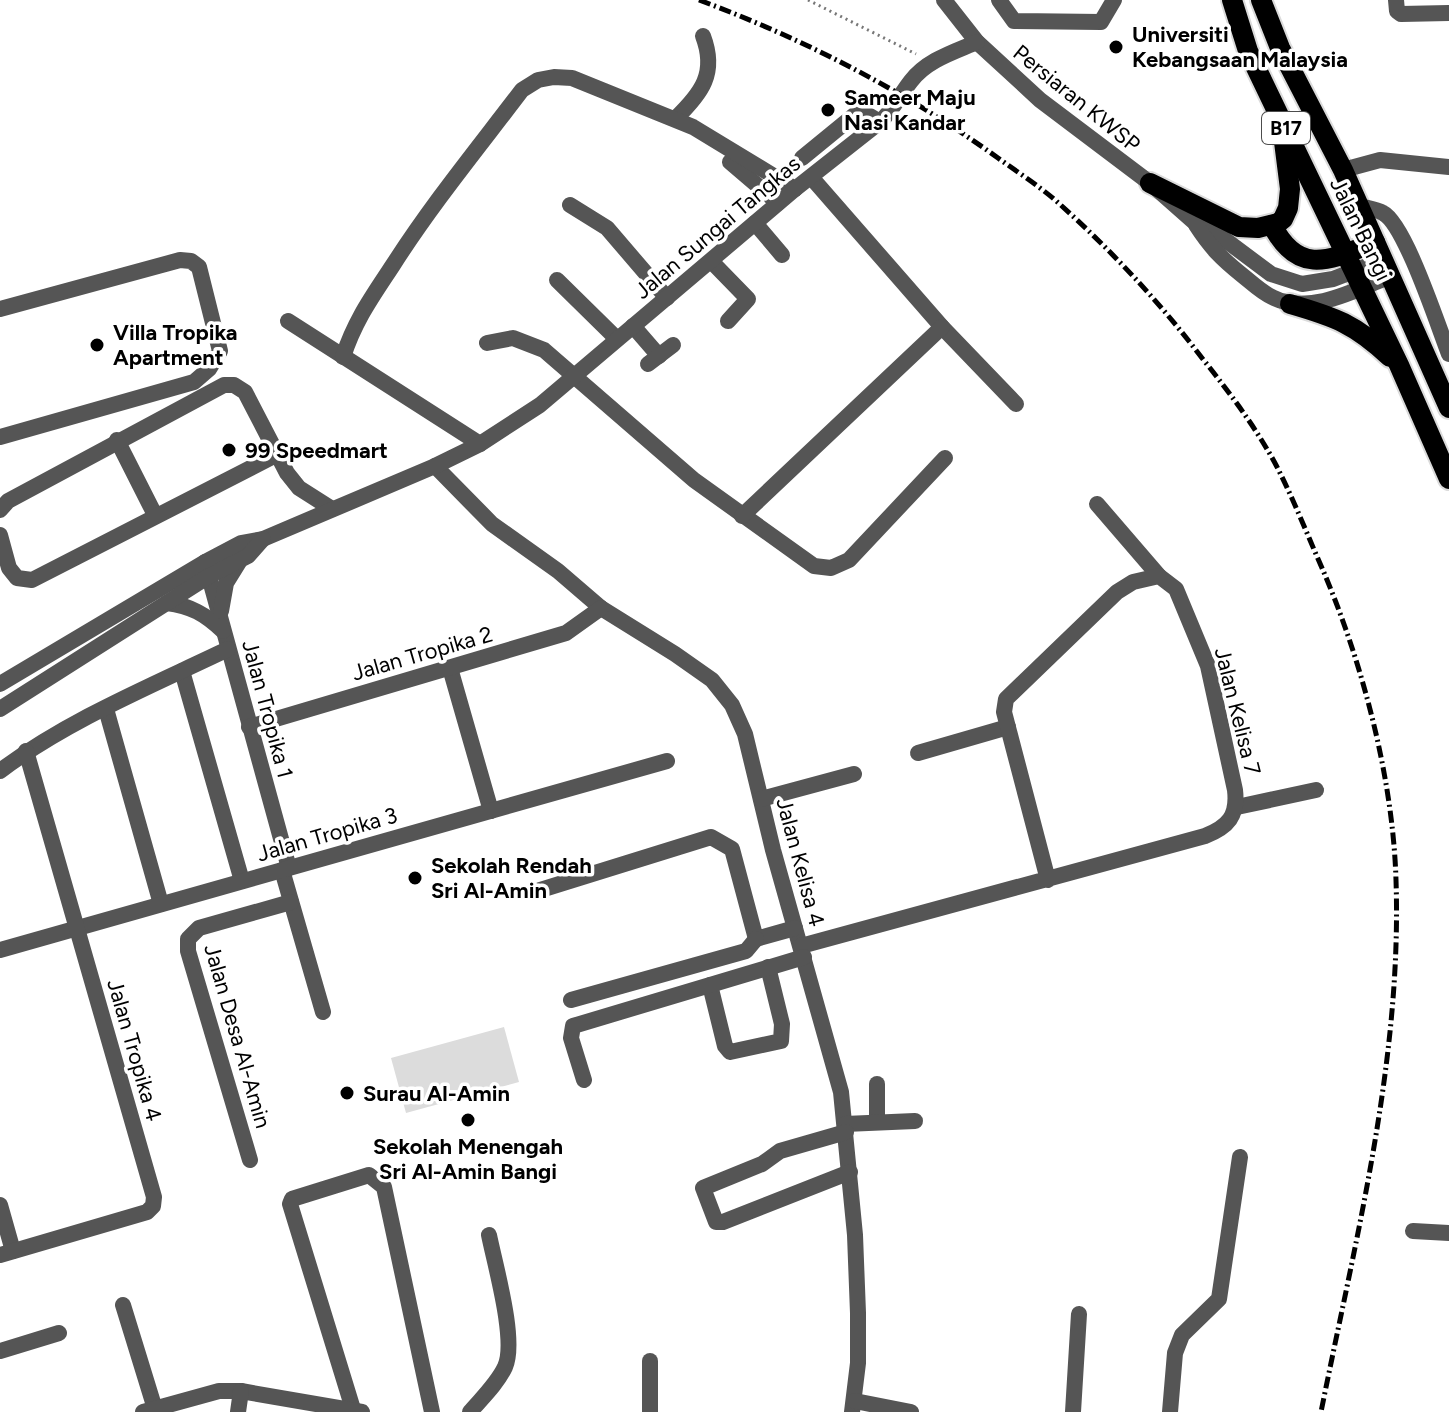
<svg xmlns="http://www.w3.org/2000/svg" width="1449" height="1412" font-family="Figtree,sans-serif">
<rect width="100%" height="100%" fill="#fff"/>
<polygon fill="#dcdcdc" points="504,1027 519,1082 406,1113 391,1058"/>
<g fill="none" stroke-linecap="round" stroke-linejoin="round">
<g stroke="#dbdbdb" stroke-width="24">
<g id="major">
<polyline points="1232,0 1248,51 1399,365 1449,479"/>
<polyline points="1261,0 1280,48 1343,170 1449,408"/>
<polyline points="1150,183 1239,227 1258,228 1278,223 1283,219 1288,208 1290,189 1283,134"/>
<path d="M1272,225C1299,277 1330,260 1375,242"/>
<path d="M1290,304C1335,317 1355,324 1390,357"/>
</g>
</g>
<polyline stroke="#777" stroke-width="3" stroke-dasharray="2 4" stroke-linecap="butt" points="808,0 916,54"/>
<g stroke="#555" stroke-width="16">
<polyline points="944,0 977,42 1040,100 1150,183 1193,221 1220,236 1271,274 1302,284 1333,279 1383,260"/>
<polyline points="999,0 1014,21 1101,22 1114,0"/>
<polyline points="1396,0 1397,11 1401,14 1449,13"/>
<path d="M675,119C702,93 717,73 703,36"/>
<polyline points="802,158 857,113 865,113 880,122"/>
<polyline points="730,162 778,203"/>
<polyline points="1343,170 1380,160 1449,167"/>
<polyline points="811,177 942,327 1016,404"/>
<polyline points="570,205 607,228 667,298"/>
<path d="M1359,206C1366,208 1376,209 1383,213C1405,224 1438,326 1449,354"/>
<polyline points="755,223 782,255"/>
<path d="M1196,225C1211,248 1221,258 1242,275C1252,283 1261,292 1272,297C1309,316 1356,290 1390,276"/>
<polyline points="711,261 748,299 728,321"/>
<polyline points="557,280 617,339"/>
<polyline points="0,309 180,260 191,261 199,267 220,351 209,369 194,382 0,437"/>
<polyline points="288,321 480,444"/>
<polyline points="633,326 659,356"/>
<polyline points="487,343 513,338 544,350 694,480 814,566 831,568 849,560 945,458"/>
<path d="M343,357C355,320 372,297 393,265C432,204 478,148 522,90L538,80L554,77L572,78L693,127L795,189"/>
<polyline points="648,364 673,345"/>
<polyline points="117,440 155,515"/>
<polyline points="435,466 492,524 558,571 601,608 675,654 712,680 732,705 745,734 773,850 841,1092 855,1235 858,1313 858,1363 852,1412"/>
<polyline points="1097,504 1159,576"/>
<polyline points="0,510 8,501 224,385 234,385 245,392 287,473 299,488 332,509"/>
<polyline points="742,516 942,327"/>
<polyline points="0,535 9,568 17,578 32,580 276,455"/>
<polyline points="205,562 289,868"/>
<path d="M167,603C191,606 205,614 223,631"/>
<polyline points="221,611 226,583 239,562"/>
<polyline points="450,668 491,811"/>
<polyline points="182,671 242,881"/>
<path d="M0,684L205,562L241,543L263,539L435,466L480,444L540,405L795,189L880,122C893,110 900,95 911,81C927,60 954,52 977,42"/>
<polyline points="0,709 209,576 248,556 263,539"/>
<polyline points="106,709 161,904"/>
<polyline points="249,727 566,633 601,608"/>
<polyline points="918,753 1008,727"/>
<path d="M0,771C68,720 151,686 228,649"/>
<polyline points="761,799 854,774"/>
<polyline points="1237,807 1316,790"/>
<polyline points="282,870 323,1012"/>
<polyline points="534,892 711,837 732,849 756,939 795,928"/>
<path d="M801,946L1205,836C1228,827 1238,816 1235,790L1208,666L1176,589L1159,576L1133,582L1117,592L1006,699L1004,712L1048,880"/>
<polyline points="0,950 667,761"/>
<polyline points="710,985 725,1046 730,1052 781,1041 782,1024 768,967"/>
<polyline points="571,1000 746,951 756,939"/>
<polyline points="584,1080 571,1038 573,1026 804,957"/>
<polyline points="877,1122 877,1084"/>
<polyline points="845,1124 915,1121"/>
<polyline points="846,1132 780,1151 762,1164 703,1188 716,1222 723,1222 850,1172"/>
<polyline points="250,1160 188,951 188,939 199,928 291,902"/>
<polyline points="0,1205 13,1251"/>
<polyline points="1413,1231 1449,1233"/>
<polyline points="0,1255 147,1212 153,1206 154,1197 26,751"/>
<polyline points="123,1305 155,1409"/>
<polyline points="0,1351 59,1333"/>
<polyline points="855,1401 911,1412"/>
<polyline points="353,1409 290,1204 292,1199 369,1175 384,1187 432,1412"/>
<polyline points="143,1412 219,1391 241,1391 362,1412"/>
<polyline points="238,1412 241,1391"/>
<path d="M470,1412C482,1398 497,1384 505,1367C517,1341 495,1265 489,1235"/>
<polyline points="650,1412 650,1361"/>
<polyline points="1073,1412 1079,1314"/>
<polyline points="1170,1412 1175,1353 1182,1335 1219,1299 1240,1157"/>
</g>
<use href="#major" stroke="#000" stroke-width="20"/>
<path stroke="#000" stroke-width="5" stroke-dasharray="12 4 2 4" stroke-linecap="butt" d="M699,0C806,40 905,91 998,158C1016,171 1036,184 1054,199C1108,247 1158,300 1202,358C1229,392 1255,426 1276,465C1293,498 1307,534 1322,568C1362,661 1393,778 1396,880C1402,1059 1356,1237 1321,1412"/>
</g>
<g fill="#000" stroke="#fff" stroke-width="3">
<circle cx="1116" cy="47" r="8"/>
<circle cx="828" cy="110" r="8"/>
<circle cx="97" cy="345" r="8"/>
<circle cx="229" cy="450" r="8"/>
<circle cx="415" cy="878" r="8"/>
<circle cx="347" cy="1093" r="8"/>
<circle cx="468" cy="1120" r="8"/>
</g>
<g text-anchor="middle" stroke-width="7" stroke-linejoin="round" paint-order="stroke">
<rect fill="#fff" stroke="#4c4c4c" stroke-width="2" x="1262" y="112" width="48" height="32" rx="6"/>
<g font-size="20" font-weight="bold" fill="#000">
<text x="1286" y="135">B17</text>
</g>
<g font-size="22" font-weight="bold" fill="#000" stroke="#fff" text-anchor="start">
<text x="1132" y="42">Universiti<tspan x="1132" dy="25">Kebangsaan Malaysia</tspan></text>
<text x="844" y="105">Sameer Maju<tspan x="844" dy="25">Nasi Kandar</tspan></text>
<text x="113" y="340">Villa Tropika<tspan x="113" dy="25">Apartment</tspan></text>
<text x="245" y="458">99 Speedmart</text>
<text x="431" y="873">Sekolah Rendah<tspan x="431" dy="25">Sri Al-Amin</tspan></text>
<text x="363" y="1101">Surau Al-Amin</text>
<text x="468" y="1154" text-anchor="middle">Sekolah Menengah<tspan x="468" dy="25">Sri Al-Amin Bangi</tspan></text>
</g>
<g font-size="22" fill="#000" stroke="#fff">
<text transform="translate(1077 98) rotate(39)" y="8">Persiaran KWSP</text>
<text transform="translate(717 227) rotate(-40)" y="8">Jalan Sungai Tangkas</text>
<text transform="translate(1361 229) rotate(64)" y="8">Jalan Bangi</text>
<text transform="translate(422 653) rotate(-16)" y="8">Jalan Tropika 2</text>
<text transform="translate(268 709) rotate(75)" y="8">Jalan Tropika 1</text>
<text transform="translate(1238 711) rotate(76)" y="8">Jalan Kelisa 7</text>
<text transform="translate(327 834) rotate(-16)" y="8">Jalan Tropika 3</text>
<text transform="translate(801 862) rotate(75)" y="8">Jalan Kelisa 4</text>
<text transform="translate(238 1036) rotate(74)" y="8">Jalan Desa Al-Amin</text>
<text transform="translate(135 1050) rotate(74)" y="8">Jalan Tropika 4</text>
</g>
</g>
</svg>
